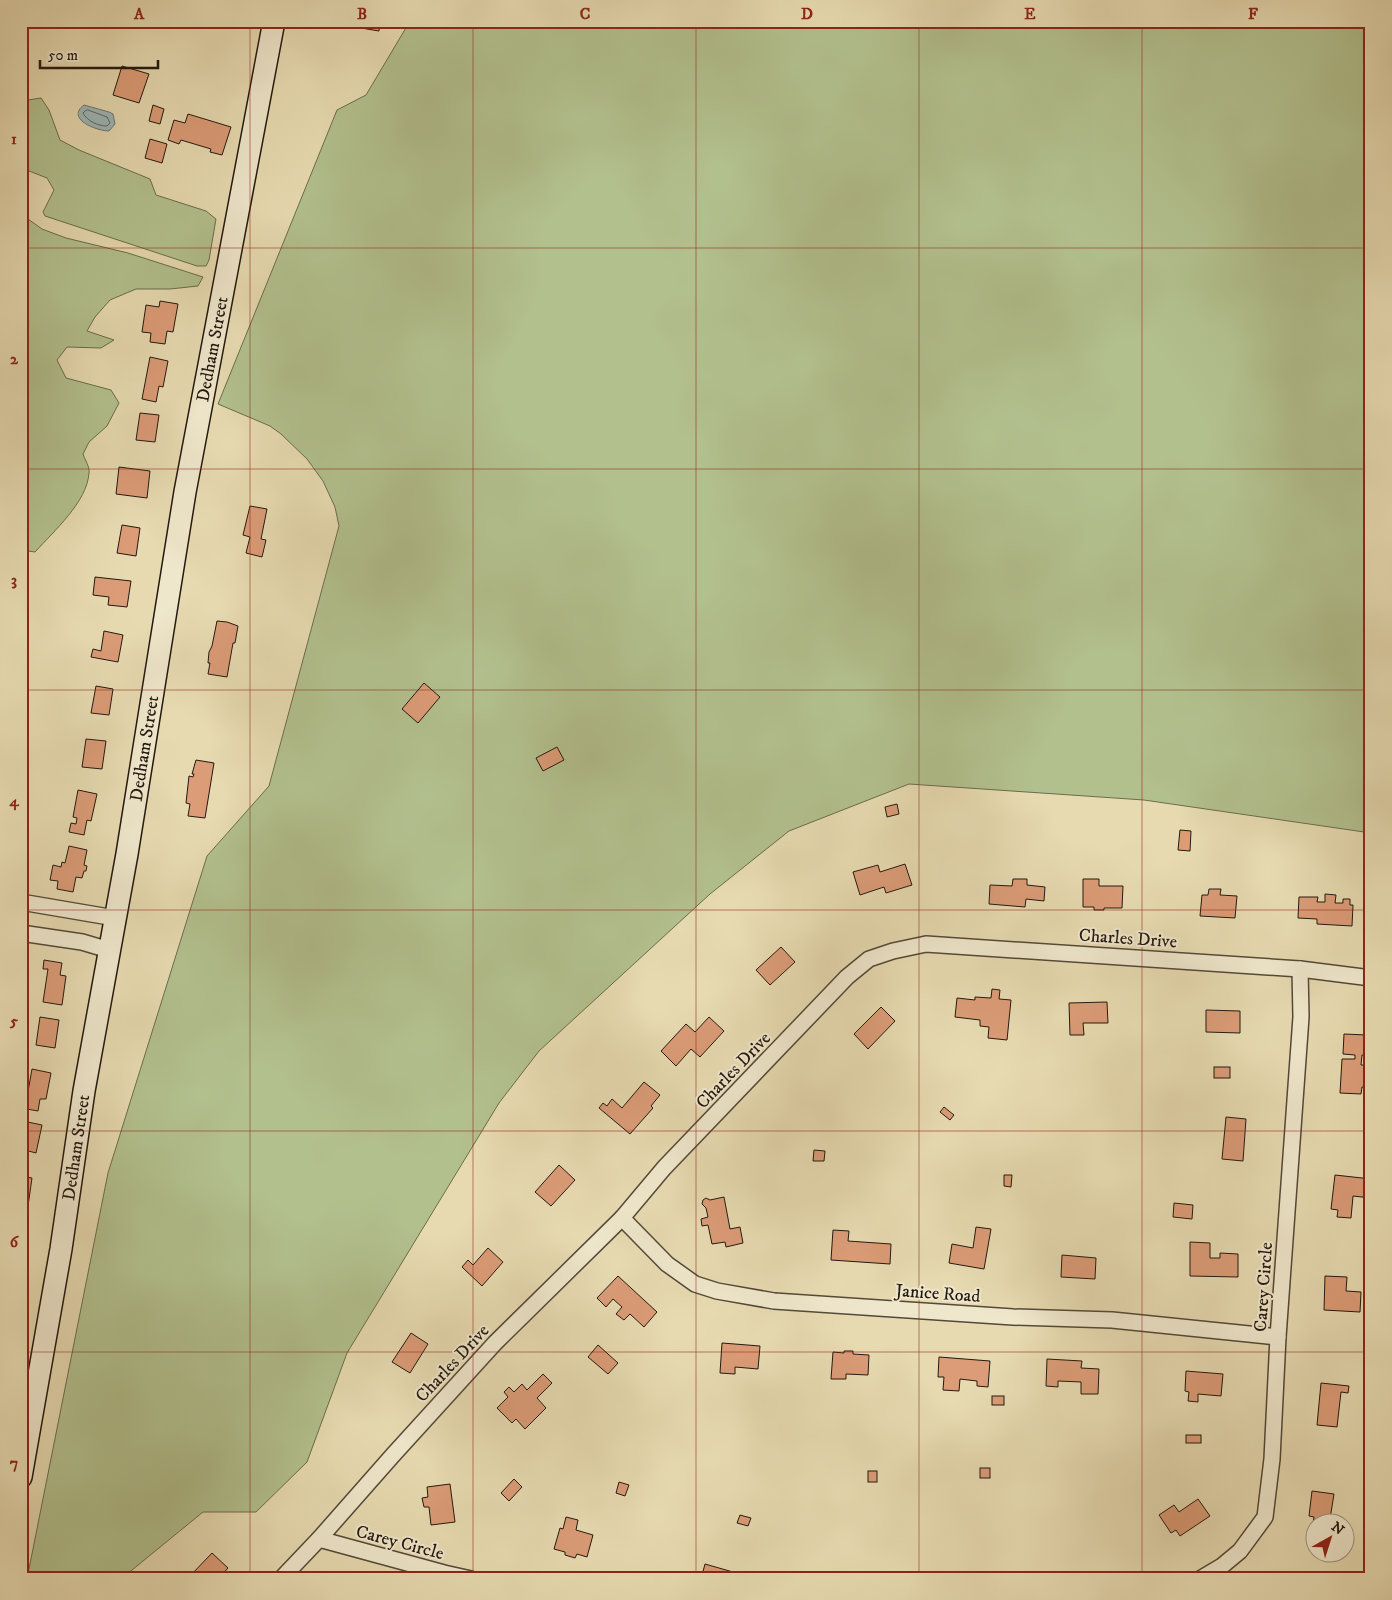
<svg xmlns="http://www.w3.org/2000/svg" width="1392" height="1600" font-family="'IM FELL DW Pica',serif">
<rect width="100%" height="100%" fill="#e7dab1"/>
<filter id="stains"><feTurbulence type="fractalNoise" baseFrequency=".004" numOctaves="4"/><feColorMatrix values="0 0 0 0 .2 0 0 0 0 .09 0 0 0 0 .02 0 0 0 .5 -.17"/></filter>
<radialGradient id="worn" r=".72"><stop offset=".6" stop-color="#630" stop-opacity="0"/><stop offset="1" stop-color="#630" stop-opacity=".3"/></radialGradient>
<g fill="#b2c08e" stroke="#6a6c4e">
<polygon points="410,21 1371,21 1371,833 1144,800 909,784 789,831 710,894 539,1051 499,1103 347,1353 307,1462 256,1512 203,1512 121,1579 27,1579 108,1173 207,856 269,786 339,526 335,507 323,481 307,459 281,434 270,426 218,404 337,110 366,95"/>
<polygon points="41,98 49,110 60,140 79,150 150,179 156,195 206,211 216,219 209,260 206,266 197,266 45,216 43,212 54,190 47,178 24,169 21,147 21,111 28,100"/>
<path d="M21,214L42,229L66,238L128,253L203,277L198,286L170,289H136L110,300L95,317L87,331L114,340L101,348L67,347L57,360L66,378L111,390L119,403L107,426L89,442L83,454C85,460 90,467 89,473C87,502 54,531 35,552L21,550V483L25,447L21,445Z"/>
</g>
<path fill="#9db7b8" stroke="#6c7874" d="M84,105L109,112L113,114L115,124L109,131C97,131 65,119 84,105Z"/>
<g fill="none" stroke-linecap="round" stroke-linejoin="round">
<path stroke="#606864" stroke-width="1" d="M88,110L107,117L110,123L107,126C98,126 87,121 83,113L85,111Z"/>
</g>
<g fill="#db9c77" stroke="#23190f">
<polygon points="356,21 380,21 379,31 355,27"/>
<polygon points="122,66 149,74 139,103 113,95"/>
<polygon points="153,105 164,109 160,124 149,121"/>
<polygon points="188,114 231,127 222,155 210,152 211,149 181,140 179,144 168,140 174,120 185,123"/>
<polygon points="150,139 167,144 162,163 145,158"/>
<polygon points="160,301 178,304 173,332 167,331 165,344 150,342 151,333 142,332 146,305 159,307"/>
<polygon points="150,357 168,361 163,387 159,386 156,402 142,399"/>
<polygon points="140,413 159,415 155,442 136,440"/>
<polygon points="119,467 150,471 147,498 116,494"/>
<polygon points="250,506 267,509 261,539 266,540 262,557 246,553 250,537 243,535"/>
<polygon points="122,525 140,528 136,556 117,553"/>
<polygon points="95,577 131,581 127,607 108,605 109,597 93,595"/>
<polygon points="217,621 227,622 238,626 235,643 233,643 227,677 208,674 210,663 208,663 209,652 212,646"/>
<polygon points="104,631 123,635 118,662 91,657 93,649 101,651"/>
<polygon points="424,683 440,697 418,723 402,709"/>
<polygon points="96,686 113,689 109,715 91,713"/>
<polygon points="86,739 106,741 102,769 82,767"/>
<polygon points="557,747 564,760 543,771 536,758"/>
<polygon points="196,760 214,763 205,818 188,816 190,804 186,803 189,776 193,777 194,774 192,774"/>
<polygon points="78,790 97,794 91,821 87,820 84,835 69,832 71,823 76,824 77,818 73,817"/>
<polygon points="897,804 899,814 887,817 885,807"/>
<polygon points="1180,830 1191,831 1190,851 1178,850"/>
<polygon points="69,846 87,850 84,865 87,866 86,871 84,871 82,878 76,877 73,892 57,889 58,881 50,880 53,865 61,867 62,862 65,863"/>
<polygon points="905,864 912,885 886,893 884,887 860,895 853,872 878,865 880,872"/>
<polygon points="1013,879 1027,879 1027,885 1045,887 1044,901 1026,899 1025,907 989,904 990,885 1012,886"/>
<polygon points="1083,879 1099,879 1099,886 1123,886 1122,908 1104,908 1104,910 1094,910 1094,907 1083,907"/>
<polygon points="1209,889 1221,889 1220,895 1237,896 1235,918 1200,916 1202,895 1208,895"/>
<polygon points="1325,894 1336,895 1335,903 1343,903 1343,899 1350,899 1350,905 1353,905 1352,926 1317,924 1317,919 1298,918 1299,897 1318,897 1317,902 1325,902"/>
<polygon points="781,947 795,962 770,985 756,970"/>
<polygon points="44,960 62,963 60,975 66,976 62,1005 43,1002 48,969 43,969"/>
<polygon points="992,989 1000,990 999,999 1011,1000 1007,1040 988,1038 989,1027 980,1026 980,1020 955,1017 957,998 975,1000 975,997 991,998"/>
<polygon points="1107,1002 1108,1023 1083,1023 1084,1035 1070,1035 1069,1003"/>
<polygon points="881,1007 895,1021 868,1049 854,1034"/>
<polygon points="1206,1010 1240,1011 1240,1033 1206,1032"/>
<polygon points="40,1017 59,1020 55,1048 36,1045"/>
<polygon points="709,1017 724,1031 700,1057 691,1049 676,1066 661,1051 686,1024 695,1032"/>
<polygon points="1344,1034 1367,1035 1367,1055 1362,1055 1361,1065 1370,1065 1369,1087 1362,1087 1361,1094 1340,1093 1342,1059 1355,1059 1355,1055 1343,1054"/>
<rect x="1214" y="1067" width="16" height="11"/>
<polygon points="32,1069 51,1073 46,1099 40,1099 38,1111 21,1108 22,1096 27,1097"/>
<polygon points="644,1082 660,1095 651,1106 653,1108 630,1134 599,1108 603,1103 607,1106 612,1099 622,1108"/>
<polygon points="944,1107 954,1115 950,1120 940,1112"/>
<polygon points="1226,1117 1246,1119 1243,1161 1222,1159"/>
<polygon points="23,1121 42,1125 36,1153 21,1149"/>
<polygon points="814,1150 825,1151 824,1161 813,1161"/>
<polygon points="559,1165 575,1180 551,1206 535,1192"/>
<polygon points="1004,1175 1012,1175 1011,1187 1004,1186"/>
<polygon points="1335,1175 1371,1179 1371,1198 1353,1196 1351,1218 1337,1217 1338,1210 1331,1209"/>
<polygon points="21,1176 32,1178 28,1206 21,1205"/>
<polygon points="724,1197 730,1229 740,1227 743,1243 726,1247 725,1242 712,1244 708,1225 702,1226 701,1219 708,1217 706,1208 702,1204 703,1200 706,1198 710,1200"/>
<polygon points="1174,1203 1193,1205 1192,1219 1173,1217"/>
<polygon points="976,1227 991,1229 984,1269 949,1263 952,1244 973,1248"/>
<polygon points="833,1230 849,1231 848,1241 891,1244 890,1264 831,1260"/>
<polygon points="1190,1242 1210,1243 1210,1258 1220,1258 1220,1253 1238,1254 1238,1277 1190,1276"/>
<polygon points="488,1248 503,1262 482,1286 462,1267 468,1260 473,1265"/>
<polygon points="1062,1255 1096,1258 1095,1279 1061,1277"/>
<polygon points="618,1276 657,1312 644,1327 630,1314 624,1320 616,1314 622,1307 613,1299 606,1307 597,1298"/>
<polygon points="1325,1276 1347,1277 1346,1291 1361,1292 1360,1312 1324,1310"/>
<polygon points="411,1333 428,1344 410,1373 392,1362"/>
<polygon points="722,1343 760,1346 758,1369 735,1367 735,1374 720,1373"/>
<polygon points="598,1345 618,1363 608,1374 588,1357"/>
<polygon points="844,1351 853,1351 853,1354 869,1355 868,1375 846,1374 846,1379 831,1379 833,1352 844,1353"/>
<polygon points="939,1357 990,1361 988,1387 977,1386 977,1381 960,1379 959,1391 943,1390 944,1377 938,1377"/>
<polygon points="1047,1359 1082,1361 1081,1368 1099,1369 1098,1394 1081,1394 1081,1382 1058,1381 1058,1387 1046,1386"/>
<polygon points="1186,1371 1223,1374 1221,1396 1198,1394 1198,1402 1188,1401 1189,1392 1185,1391"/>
<polygon points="543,1374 552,1383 537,1398 546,1408 525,1429 516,1419 512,1423 497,1408 508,1397 504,1392 509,1387 514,1392 522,1384 527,1390"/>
<polygon points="1321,1383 1349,1386 1348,1393 1341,1392 1337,1427 1317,1425"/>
<rect x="992" y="1396" width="12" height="9"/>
<rect x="1186" y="1435" width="15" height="8"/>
<rect x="980" y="1468" width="10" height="10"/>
<rect x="868" y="1471" width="9" height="11"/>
<polygon points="514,1479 522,1487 509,1501 501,1493"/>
<polygon points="619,1482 629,1485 625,1496 616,1493"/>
<polygon points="450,1484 455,1522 431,1525 429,1507 424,1507 422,1498 428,1497 427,1487"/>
<polygon points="1312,1491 1334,1494 1330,1519 1334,1520 1333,1522 1314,1522 1314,1542 1310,1542 1314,1517 1309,1516"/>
<polygon points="1198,1499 1210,1516 1180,1536 1176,1530 1171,1533 1159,1515 1174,1505 1179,1512"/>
<polygon points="740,1515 751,1518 748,1526 737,1523"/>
<polygon points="566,1517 578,1520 576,1530 593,1535 587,1557 577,1554 575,1558 565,1555 565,1552 554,1549 560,1528 563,1529"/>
<polygon points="212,1553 228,1568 218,1579 177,1579 184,1572 189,1577"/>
<polygon points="705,1564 740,1574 739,1579 701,1579"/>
</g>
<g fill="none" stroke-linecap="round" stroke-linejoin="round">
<g stroke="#544938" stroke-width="18">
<g id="street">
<polyline points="21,902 115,918"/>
<polyline points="21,933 82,942 109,950"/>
<polyline points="622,1218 667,1264 695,1284 717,1291 774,1301 1013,1317 1112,1320 1278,1337"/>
<polyline points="319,1539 444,1573 471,1579"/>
<polyline points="281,1579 319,1539 393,1455 495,1343 622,1218 664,1168 847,977 869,959 893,951 926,944 1300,969 1371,978"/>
<polyline points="1200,1579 1222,1566 1240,1551 1265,1517 1272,1459 1278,1337 1301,1017 1300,969"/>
</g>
</g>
<g stroke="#23190f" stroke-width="24">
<g id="secondary">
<path id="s1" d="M21,1477L61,1249L84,1091L127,854L185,492L274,21"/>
</g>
</g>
<use href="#street" stroke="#efe7cc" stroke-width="15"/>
<use href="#secondary" stroke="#efe7cc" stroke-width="21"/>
</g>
<path fill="none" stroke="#8f2418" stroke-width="1" stroke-opacity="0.55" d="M250,21V1579M473,21V1579M696,21V1579M919,21V1579M1142,21V1579M21,248H1371M21,469H1371M21,690H1371M21,910H1371M21,1131H1371M21,1352H1371"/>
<g text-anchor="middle" stroke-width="4" stroke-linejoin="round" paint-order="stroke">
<g font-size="18" fill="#23190f" stroke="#efe7cc">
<text dy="6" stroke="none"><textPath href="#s1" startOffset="1144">Dedham Street</textPath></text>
<text dy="6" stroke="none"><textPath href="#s1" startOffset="739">Dedham Street</textPath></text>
<text transform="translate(1128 938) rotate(4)" y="6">Charles Drive</text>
<text transform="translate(733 1070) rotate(-46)" y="6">Charles Drive</text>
<text dy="6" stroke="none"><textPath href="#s1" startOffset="334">Dedham Street</textPath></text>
<text transform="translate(1263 1287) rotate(-86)" y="6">Carey Circle</text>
<text transform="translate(938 1293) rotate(4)" y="6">Janice Road</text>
<text transform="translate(452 1363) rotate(-47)" y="6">Charles Drive</text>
<text transform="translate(400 1542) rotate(15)" y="6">Carey Circle</text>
</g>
</g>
<rect width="1392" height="1600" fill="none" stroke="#e7dab1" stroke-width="55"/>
<g transform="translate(1330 1538) rotate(39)"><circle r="24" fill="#efe7cc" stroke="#9d9580"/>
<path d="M0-4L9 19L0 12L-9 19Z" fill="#8f2418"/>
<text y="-8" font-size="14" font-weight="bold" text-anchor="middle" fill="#23190f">N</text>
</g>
<path d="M40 60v8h118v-8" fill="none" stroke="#23190f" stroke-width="2.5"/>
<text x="48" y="60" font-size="15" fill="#23190f" stroke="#efe7cc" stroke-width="4" paint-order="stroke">50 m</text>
<rect x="28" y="28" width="1336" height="1544" fill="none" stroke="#8f2418" stroke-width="2"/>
<g font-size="16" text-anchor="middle" font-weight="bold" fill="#8f2418">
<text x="139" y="19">A</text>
<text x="362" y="19">B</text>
<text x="585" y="19">C</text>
<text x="807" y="19">D</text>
<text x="1030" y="19">E</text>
<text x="1253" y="19">F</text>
<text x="14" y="144">1</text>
<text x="14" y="364">2</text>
<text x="14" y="585">3</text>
<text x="14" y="806">4</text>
<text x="14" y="1026">5</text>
<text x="14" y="1247">6</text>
<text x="14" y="1468">7</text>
</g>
<rect width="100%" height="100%" filter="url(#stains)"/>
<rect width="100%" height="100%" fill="url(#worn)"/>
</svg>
